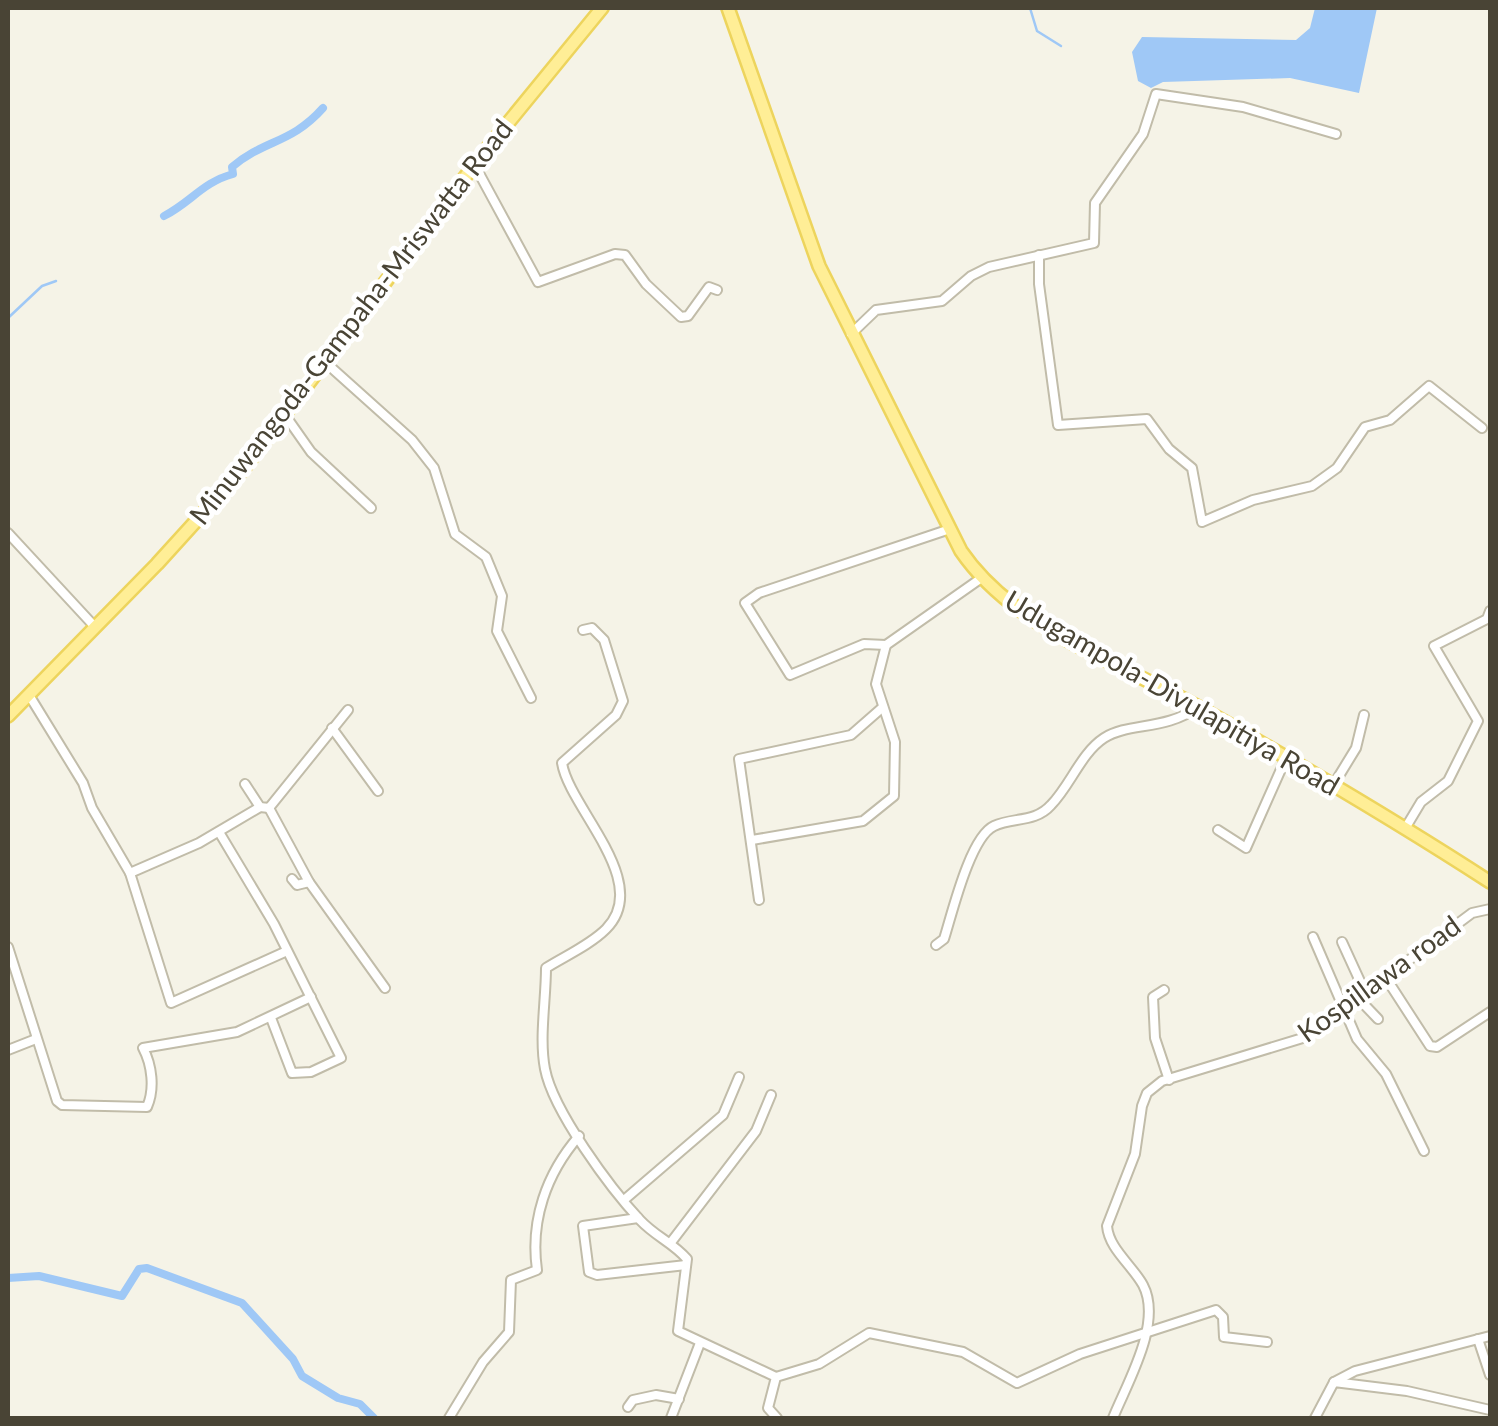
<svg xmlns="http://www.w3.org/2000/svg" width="1498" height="1426" font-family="Lato,sans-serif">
<rect width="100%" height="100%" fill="#f5f3e7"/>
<polygon fill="#9fc8f6" points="1315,8 1377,8 1359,93 1290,78 1163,82 1151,88 1138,81 1132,52 1142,37 1296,40 1310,28"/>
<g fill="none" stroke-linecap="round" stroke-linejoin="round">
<g stroke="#9fc8f6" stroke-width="2.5">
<polyline points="1030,8 1037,31 1061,46"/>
<polyline points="8,318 42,286 56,281"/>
</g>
<g stroke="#9fc8f6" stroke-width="8">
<path d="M164,216C190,203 203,182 233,174L232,167C265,139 291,144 323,108"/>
<polyline points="8,1278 39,1276 122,1296 139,1269 147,1268 242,1303 293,1359 302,1376 338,1398 360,1404 374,1418"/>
</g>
<g stroke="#c1bca9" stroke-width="12">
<g id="street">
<polyline points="474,164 538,282 615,254 625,255 646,284 681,317 688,316 709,287 717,290"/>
<polyline points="1039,255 1039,284 1058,425 1147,419 1169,449 1192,468 1202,522 1253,500 1312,486 1337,468 1365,427 1390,420 1429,386 1482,428"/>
<polyline points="851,334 876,310 942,301 971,276 989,267 1094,243 1095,203 1143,134 1156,94 1243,107 1336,134"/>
<polyline points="325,362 412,440 434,468 455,534 486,557 502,596 497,631 531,698"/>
<polyline points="285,415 311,452 371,508"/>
<polyline points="8,533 95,627"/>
<path d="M583,630L592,628L604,640L623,701L616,715L562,763C569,808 653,882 606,929C590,945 565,956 546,968C546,1000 539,1038 545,1069C553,1111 611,1189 640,1220C656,1237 672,1242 687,1259L678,1331L776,1377L768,1408L777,1418"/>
<polyline points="886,645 864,644 790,675 745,603 759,593 950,529"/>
<polyline points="29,695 83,783 92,808 130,873 171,1003 287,951"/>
<polyline points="332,728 378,791"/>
<polyline points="245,784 260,807 269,808 348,710"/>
<polyline points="1334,784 1356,748 1364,715"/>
<polyline points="269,808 309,882 297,885 292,879"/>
<polyline points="1406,827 1421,802 1448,781 1478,721 1434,646 1487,619 1490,611"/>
<polyline points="1218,830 1246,848 1286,758"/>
<polyline points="219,832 274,924 341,1058 311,1072 292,1073 271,1018"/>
<polyline points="752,840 863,821 894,796 895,742 876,684 886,645 980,579"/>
<polyline points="130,873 199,843 260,807"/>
<polyline points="309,882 385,988"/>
<polyline points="759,900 739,759 851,735 883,707"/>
<polyline points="1313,937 1357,1039 1386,1074 1424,1151"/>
<polyline points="1342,942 1364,990"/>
<path d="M936,945L944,939C952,914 970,837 994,826C1013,817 1035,823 1051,805C1070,786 1081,753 1104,738C1129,722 1165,731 1198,707"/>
<path d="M8,947L57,1101L62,1105L147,1107C155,1089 152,1065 143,1048L237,1032L311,997"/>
<polyline points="1384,975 1430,1046 1437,1047 1490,1012"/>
<polyline points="1164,990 1153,997 1155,1038 1169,1080"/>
<polyline points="1356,996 1378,1019"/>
<polyline points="8,1050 36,1039"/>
<polyline points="624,1200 723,1115 739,1077"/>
<polyline points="638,1218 583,1226 589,1272 597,1275 686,1265"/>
<polyline points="672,1241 756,1131 771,1095"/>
<polyline points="1478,1339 1490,1375"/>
<polyline points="776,1377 819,1364 869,1333 963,1352 1017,1383 1080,1354 1216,1310 1223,1317 1224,1337 1267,1342"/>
<polyline points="1334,1382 1355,1371 1490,1336"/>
<polyline points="628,1407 633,1400 656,1395 679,1399"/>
<path d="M449,1418L483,1362L509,1332L511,1280L537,1270C530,1221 546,1174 579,1136"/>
<polyline points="671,1418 700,1343"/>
<path d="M1113,1418C1127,1383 1163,1323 1143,1285C1132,1265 1109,1249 1107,1226L1135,1154L1142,1106L1147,1093L1162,1081L1306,1037L1472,913L1490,909"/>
<polyline points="1315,1418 1334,1382 1407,1391 1490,1410"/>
</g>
</g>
<g stroke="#edd45d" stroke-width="16">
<g id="primary">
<path d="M728,8L819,266L961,551C1015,630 1121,663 1202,709C1299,764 1396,821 1490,882"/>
<polyline points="8,716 157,564 245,467 481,156 602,8"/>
</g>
</g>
<use href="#street" stroke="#fff" stroke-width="8"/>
<use href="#primary" stroke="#ffee96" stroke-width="11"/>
</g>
<g text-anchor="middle" stroke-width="9" stroke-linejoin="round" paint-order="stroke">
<g font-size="28" fill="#494435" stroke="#fff">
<text transform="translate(351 322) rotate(-52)" y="10">Minuwangoda-Gampaha-Mriswatta Road</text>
<text transform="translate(1172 693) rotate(30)" y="10">Udugampola-Divulapitiya Road</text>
<text transform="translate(1379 979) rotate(-36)" y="10">Kospillawa road</text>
</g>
</g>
<rect width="1498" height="1426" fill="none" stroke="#494435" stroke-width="20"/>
</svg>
